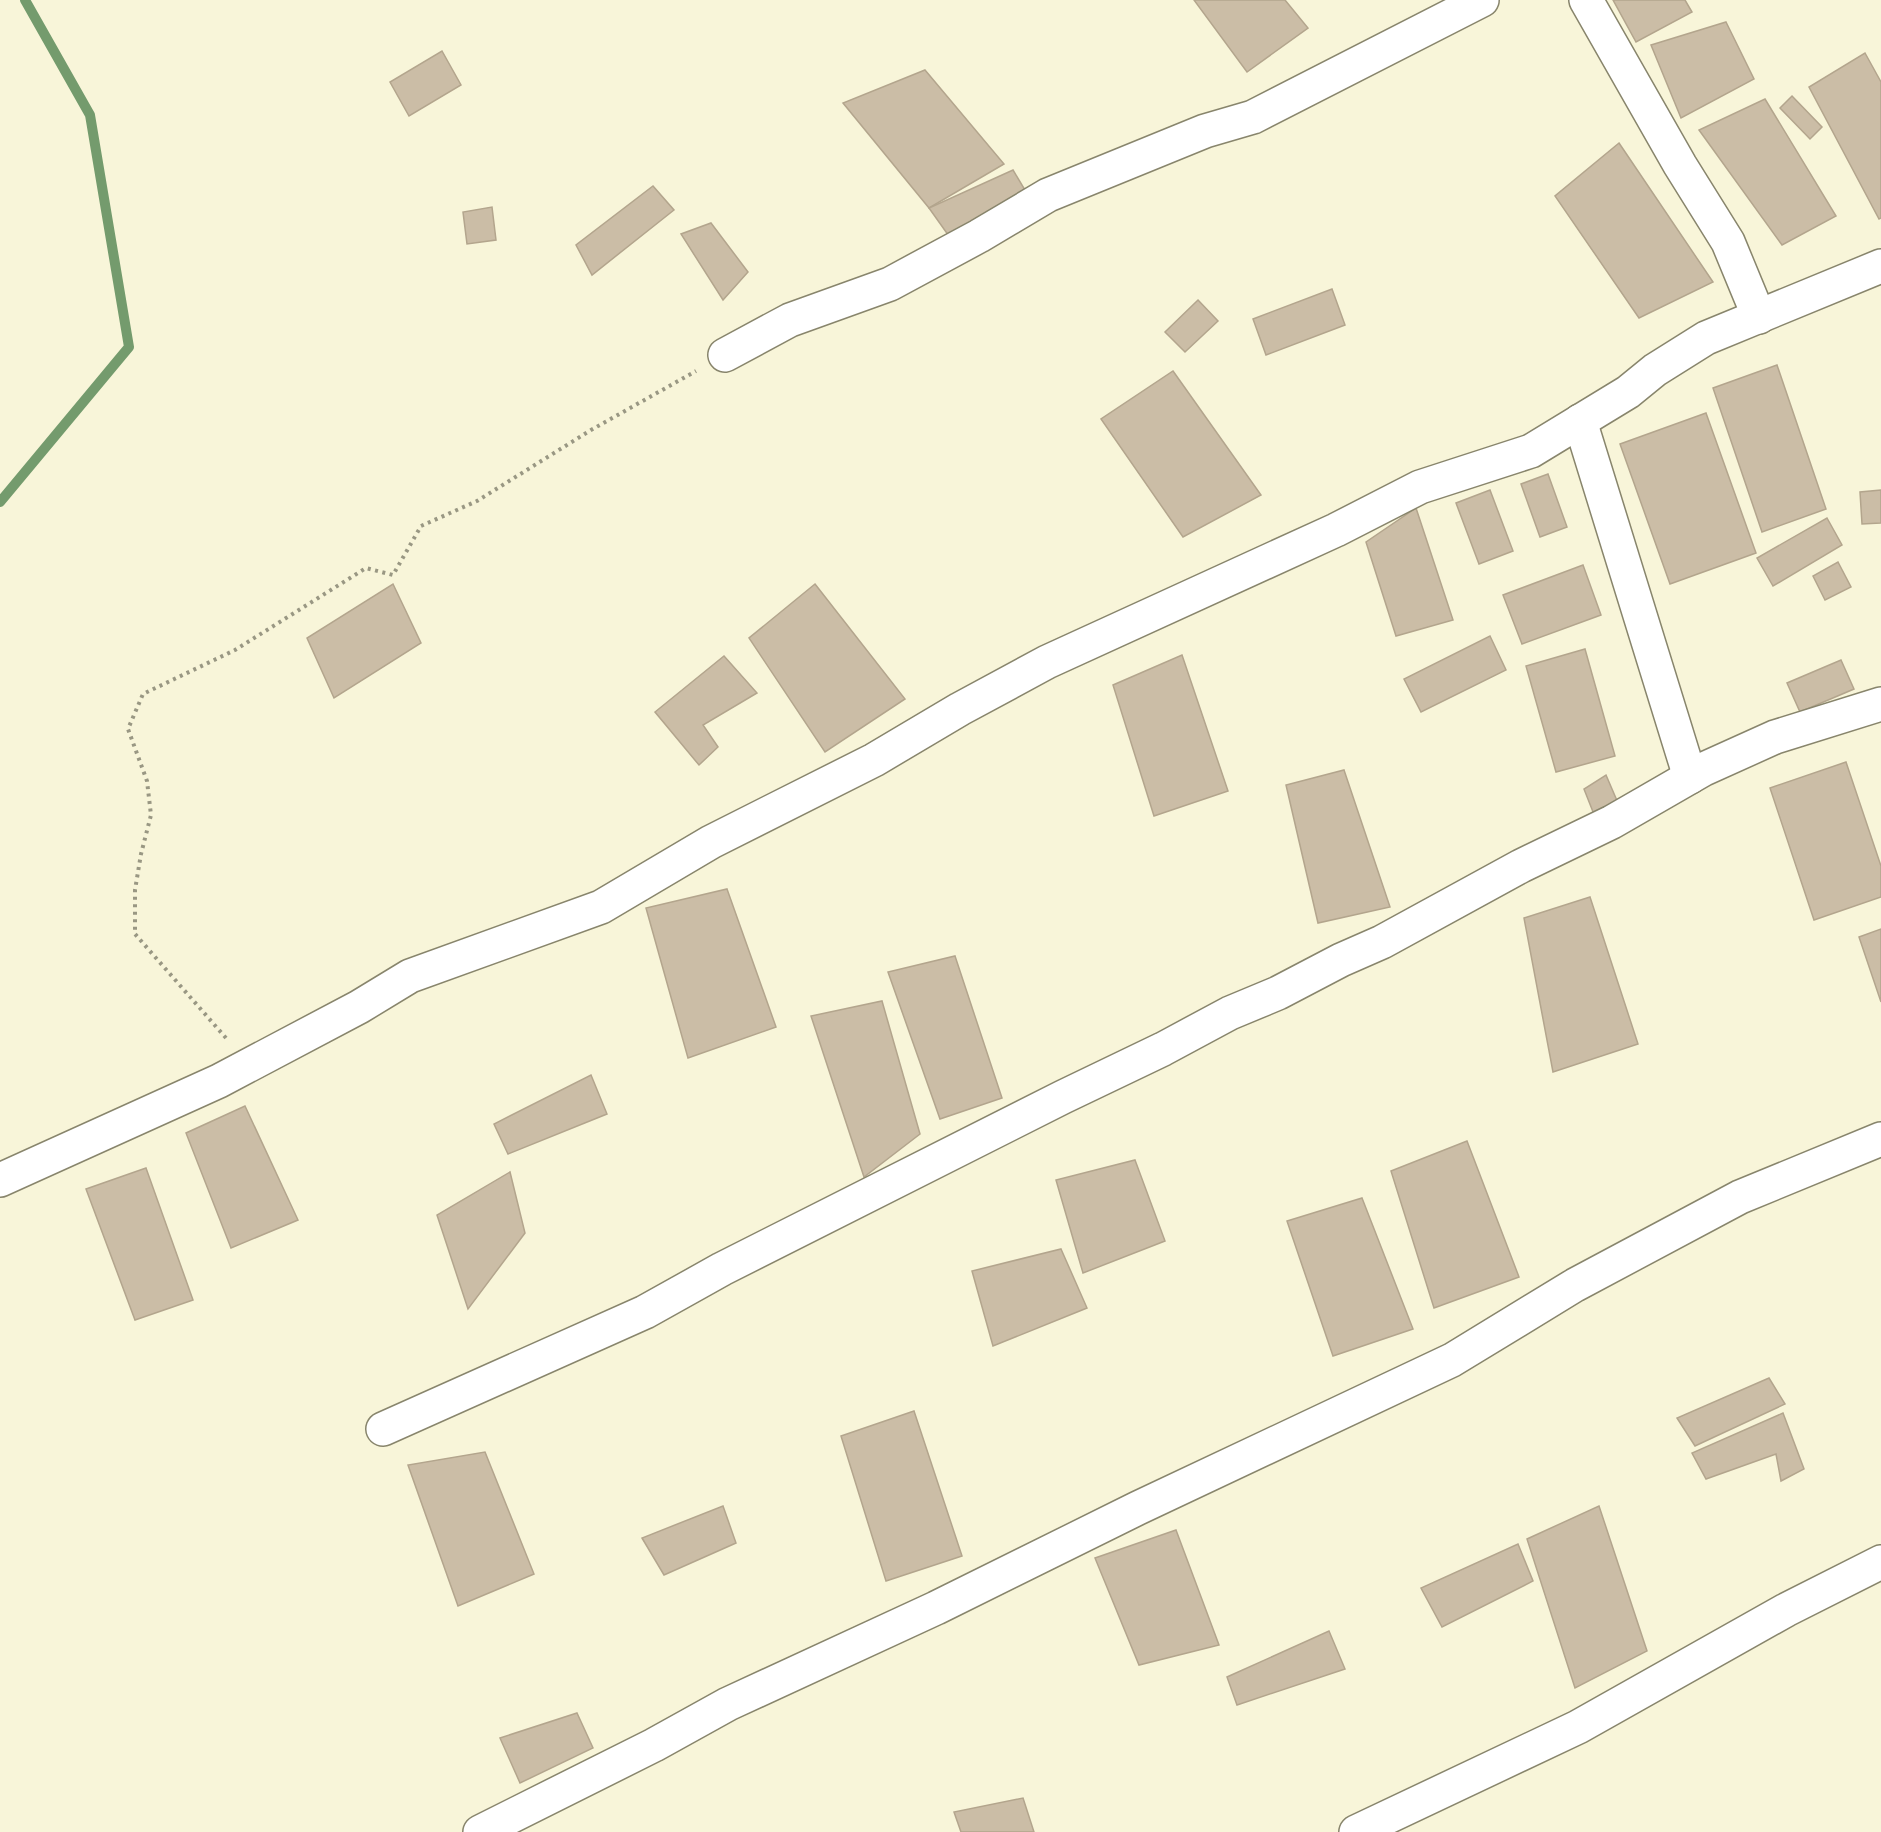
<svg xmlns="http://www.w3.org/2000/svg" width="1881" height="1832" font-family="Mulish,sans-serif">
<rect width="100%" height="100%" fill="#f8f5d9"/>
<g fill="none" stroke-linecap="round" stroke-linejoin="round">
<polyline stroke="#749b6d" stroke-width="10" points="0,502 129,347 90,115 25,0"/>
</g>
<g fill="#cbbda6" stroke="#b3a58d" stroke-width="1.5">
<polygon points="1194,0 1285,0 1308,28 1247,72"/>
<polygon points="1613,0 1685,0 1692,12 1636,42"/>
<polygon points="1726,22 1754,79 1681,118 1651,45"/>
<polygon points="442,51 461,85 409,116 390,82"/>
<polygon points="1865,53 1881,82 1881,218 1879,219 1809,87"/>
<polygon points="925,70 1004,164 929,208 843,103"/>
<polygon points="1792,96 1822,127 1810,139 1780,108"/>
<polygon points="1765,99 1836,216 1782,245 1699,130"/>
<polygon points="1619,143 1713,282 1639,318 1555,196"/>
<polygon points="1013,170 1025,190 951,239 929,208"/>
<polygon points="653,186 674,210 592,275 576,245"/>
<polygon points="492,207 496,240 467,244 463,212"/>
<polygon points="711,223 748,272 723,300 681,234"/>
<polygon points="1332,289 1345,325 1266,355 1253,319"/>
<polygon points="1198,300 1218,321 1185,352 1165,332"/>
<polygon points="1777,365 1826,509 1762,532 1713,388"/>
<polygon points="1173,371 1261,495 1183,537 1101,419"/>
<polygon points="1706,413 1756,553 1670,584 1620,444"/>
<polygon points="1548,474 1567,527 1540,537 1521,484"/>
<polygon points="1490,490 1513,551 1479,564 1456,503"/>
<polygon points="1881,490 1881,523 1862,524 1860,492"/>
<polygon points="1416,508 1453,620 1396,636 1366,542"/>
<polygon points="1827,518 1842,545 1773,586 1757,558"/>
<polygon points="1838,562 1851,587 1825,600 1813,576"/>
<polygon points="1583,565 1601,615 1522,644 1503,595"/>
<polygon points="393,584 421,643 334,698 307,638"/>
<polygon points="815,584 905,699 825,752 749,638"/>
<polygon points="1490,636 1506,670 1421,712 1404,679"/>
<polygon points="1585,649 1615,756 1556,772 1526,666"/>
<polygon points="1182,655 1228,791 1154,816 1113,685"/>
<polygon points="724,656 757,693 703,725 718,747 699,765 655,712"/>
<polygon points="1841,660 1854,689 1800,712 1787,683"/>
<polygon points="1846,762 1881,866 1881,897 1814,920 1770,788"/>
<polygon points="1344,770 1390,907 1318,923 1286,785"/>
<polygon points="1606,775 1618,803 1595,817 1584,789"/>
<polygon points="727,889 776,1027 688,1058 646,908"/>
<polygon points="1590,897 1638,1044 1553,1072 1524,918"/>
<polygon points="1881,929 1881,1002 1859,937"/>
<polygon points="955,956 1002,1098 940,1119 888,972"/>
<polygon points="882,1001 920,1134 864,1177 811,1016"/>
<polygon points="591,1075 607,1114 508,1154 494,1124"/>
<polygon points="245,1106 298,1220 231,1248 186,1133"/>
<polygon points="1467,1141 1519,1277 1434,1308 1391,1171"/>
<polygon points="1135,1160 1165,1241 1083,1273 1056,1180"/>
<polygon points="146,1168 193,1300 135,1320 86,1189"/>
<polygon points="510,1172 525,1233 468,1309 437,1215"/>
<polygon points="1362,1198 1413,1329 1333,1356 1287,1221"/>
<polygon points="1061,1249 1087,1308 993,1346 972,1271"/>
<polygon points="1769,1378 1785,1404 1695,1446 1677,1418"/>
<polygon points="914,1411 962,1556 886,1581 841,1436"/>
<polygon points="1783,1413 1804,1469 1781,1481 1776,1454 1706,1479 1692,1453"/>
<polygon points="485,1452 534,1574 458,1606 408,1465"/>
<polygon points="723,1506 736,1543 664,1575 642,1538"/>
<polygon points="1599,1506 1647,1651 1575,1688 1527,1539"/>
<polygon points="1176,1530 1219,1645 1139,1665 1095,1558"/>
<polygon points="1518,1544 1533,1581 1442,1627 1421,1588"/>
<polygon points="1329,1631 1345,1669 1237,1705 1227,1677"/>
<polygon points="577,1713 593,1748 520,1783 500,1738"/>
<polygon points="1023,1798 1034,1832 961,1832 954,1812"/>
</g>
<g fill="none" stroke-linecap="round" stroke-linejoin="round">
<g stroke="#88856c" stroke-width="36">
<g id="street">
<polyline points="1586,0 1680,165 1728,242 1759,317"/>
<polyline points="725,355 790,320 890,284 979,236 1048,195 1205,131 1253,117 1482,0"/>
<polyline points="1580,421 1690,777"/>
<polyline points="0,1180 219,1081 359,1007 410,976 601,907 711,842 874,760 960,709 1047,662 1336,530 1420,487 1531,451 1628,392 1655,370 1706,338 1881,266"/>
<polyline points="383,1429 645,1312 722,1269 1063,1097 1163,1049 1230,1013 1278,993 1341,960 1382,942 1521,866 1612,822 1704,769 1775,737 1881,704"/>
<polyline points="480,1832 654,1745 728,1704 936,1608 1138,1508 1452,1360 1575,1285 1740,1197 1881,1139"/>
<polyline points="1356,1832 1578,1727 1786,1610 1881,1562"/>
</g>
</g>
<polyline stroke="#999783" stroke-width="4" stroke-dasharray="3 4.5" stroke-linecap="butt" points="226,1038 135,934 135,890 141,854 151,815 147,781 128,729 143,694 235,650 366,568 393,575 421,526 477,501 591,430 696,371"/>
<use href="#street" stroke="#fff" stroke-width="33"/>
</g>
</svg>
